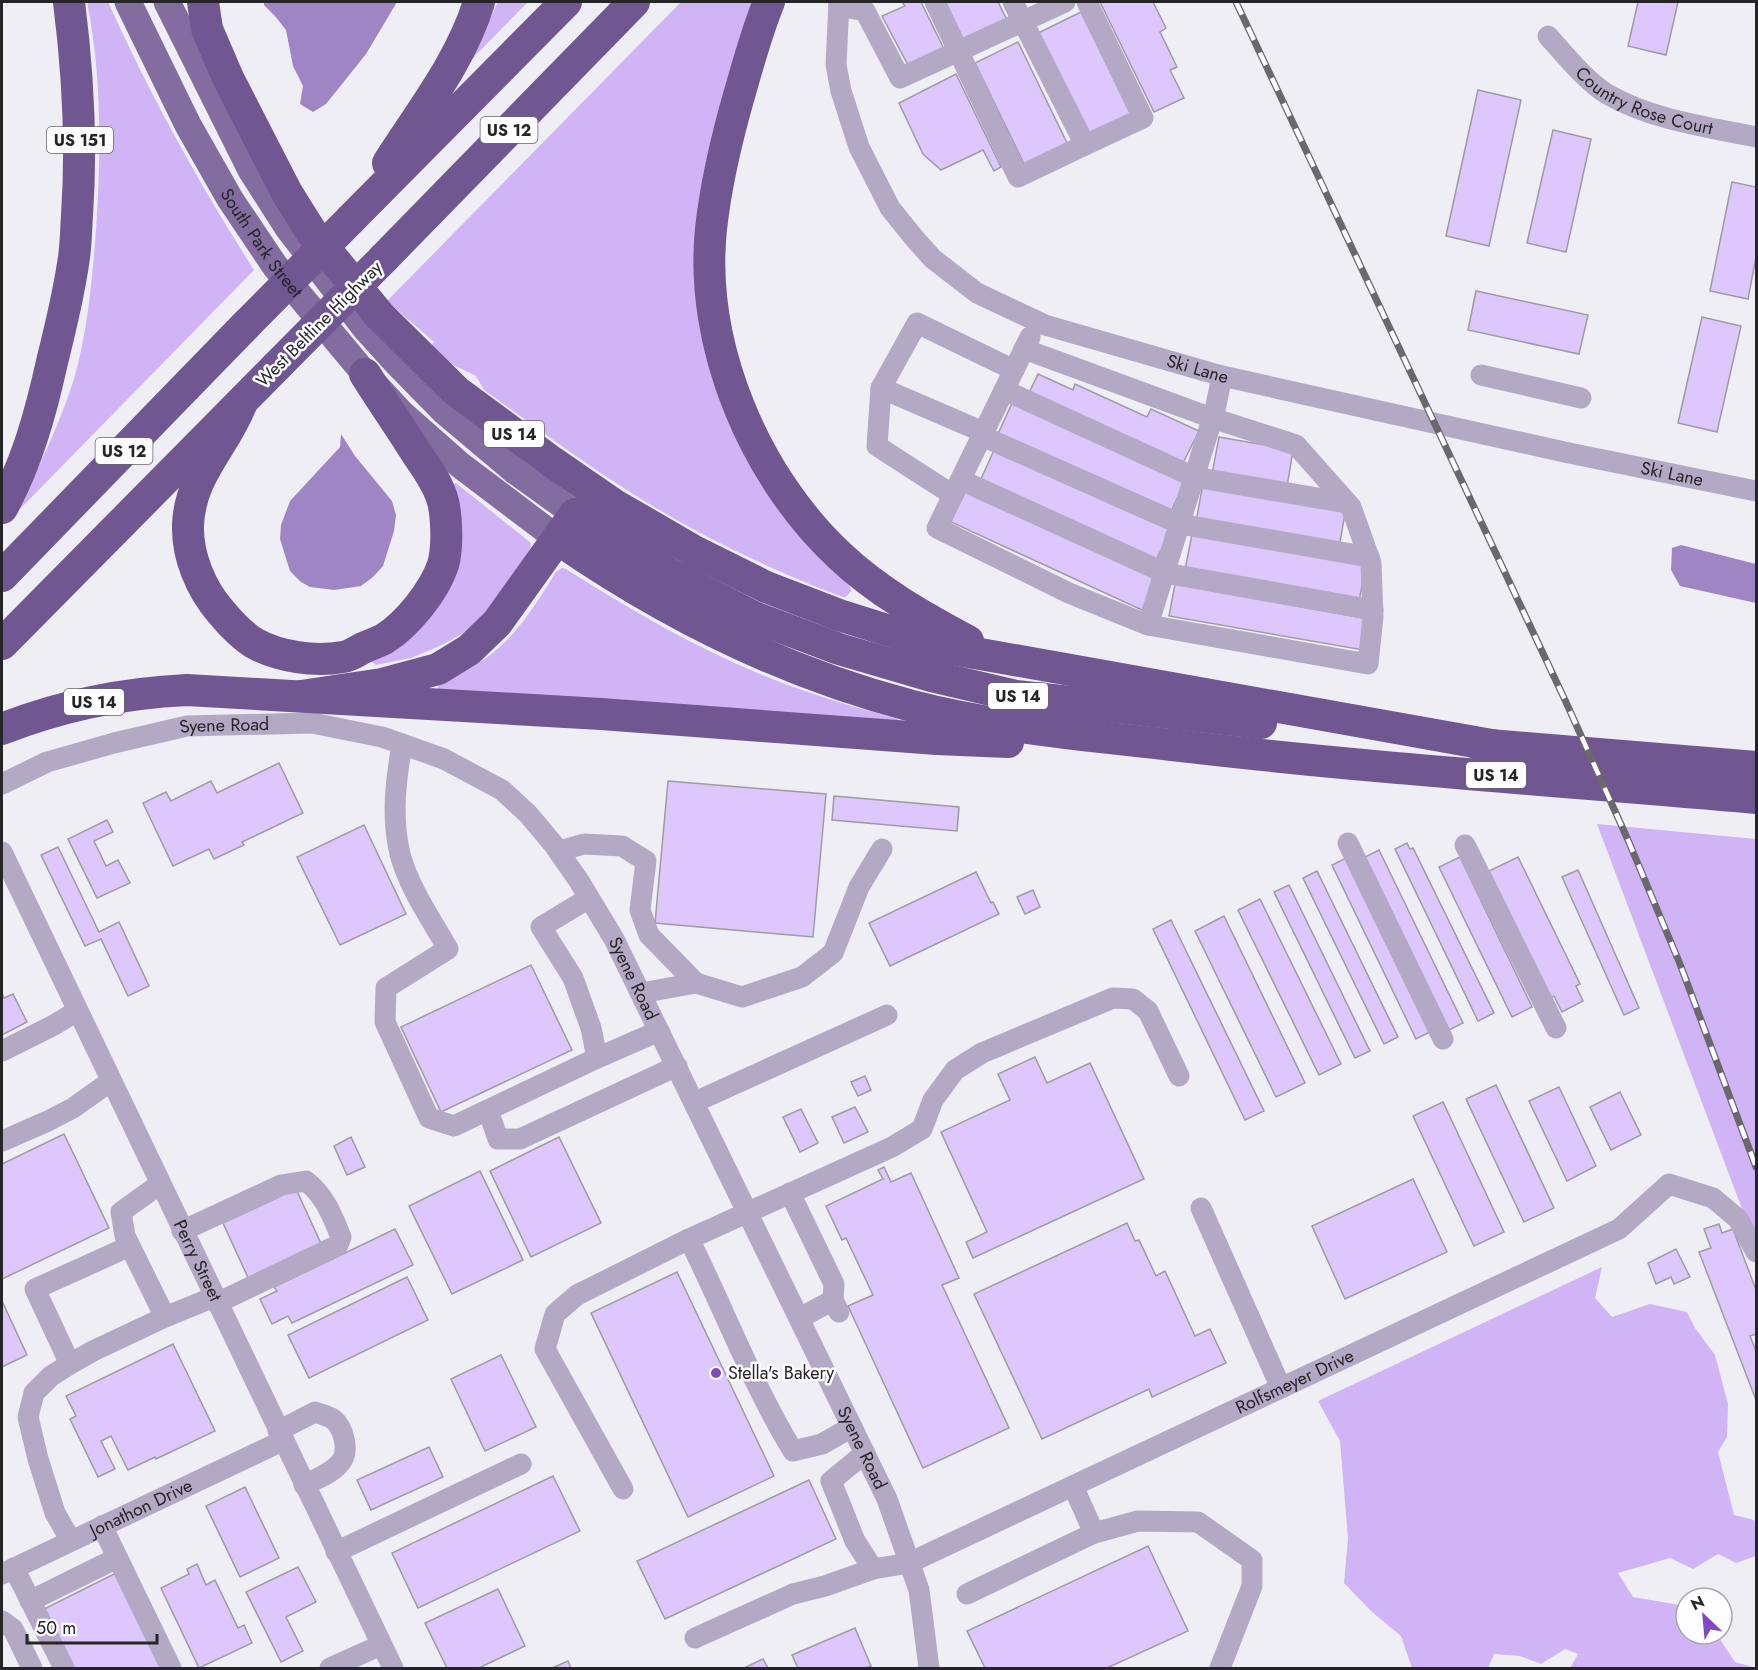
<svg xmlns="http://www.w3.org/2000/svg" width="1758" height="1670" font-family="Jost,sans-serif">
<rect width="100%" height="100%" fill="#f0eef5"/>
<g fill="#d0b4f6">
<path d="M87,2H108C150,95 199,184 254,270L20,509H18C39,466 60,424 74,379C88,330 92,280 96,230C101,154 102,76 87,2Z"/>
<polygon points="498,2 528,2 470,61 473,53"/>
<path d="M681,2H757L702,318L837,571L850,586L851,591L846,597H843C774,571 708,540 646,502C590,468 537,428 484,390L476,376L435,356L428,349L434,342L387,301Z"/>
<polygon points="456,483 531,543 529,554 497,604 463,633 444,644 411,658 376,665 368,659 426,621 451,485"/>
<path d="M562,568L566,569C634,612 704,653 780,682C819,697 858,708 898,719L897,722L436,694L439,684C501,658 522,627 556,572Z"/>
<polygon points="1597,824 1756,839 1756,1246"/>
<polygon points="1602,1267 1595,1298 1612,1317 1650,1304 1687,1312 1695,1328 1715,1355 1728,1404 1727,1437 1718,1452 1734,1515 1754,1520 1756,1525 1756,1556 1736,1563 1718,1554 1693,1569 1670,1558 1618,1573 1633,1597 1686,1606 1686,1634 1719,1634 1721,1641 1735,1662 1756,1668 1570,1668 1578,1654 1565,1649 1541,1664 1520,1656 1494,1654 1488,1668 1412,1668 1401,1636 1372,1612 1344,1583 1348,1539 1340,1441 1318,1401"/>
</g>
<g fill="#a085c4">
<polygon points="264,2 397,2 366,54 326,104 313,112 300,104 303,86 293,66 286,30 275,16 264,5"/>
<polygon points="341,434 355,456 392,501 396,515 394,531 383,566 373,577 361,586 334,590 310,587 301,582 290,571 280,539 281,525 290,501 340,447"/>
<polygon points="1681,545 1756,564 1756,603 1680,586 1671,570 1672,548"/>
</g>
<g fill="#ddc7fc" stroke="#9e9ba2" stroke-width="1.5">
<polygon points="902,2 921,2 944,49 909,67 882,16 905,6"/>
<polygon points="945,2 998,2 1007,20 964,41"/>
<polygon points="1100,2 1153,2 1166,28 1160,32 1177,67 1170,70 1184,98 1154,112"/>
<polygon points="1638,2 1678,2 1666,55 1628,46"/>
<polygon points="1081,12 1132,115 1088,136 1038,33"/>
<polygon points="1018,42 1068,145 1025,166 975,63"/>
<polygon points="956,74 1001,167 994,171 983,150 941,170 923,154 899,103"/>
<polygon points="1478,90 1521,100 1489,246 1446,236"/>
<polygon points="1553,130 1591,139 1566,252 1527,243"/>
<polygon points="1732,182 1756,187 1756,257 1748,299 1710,291"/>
<polygon points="1476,291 1588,315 1579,354 1468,330"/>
<polygon points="1702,317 1741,326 1717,432 1678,423"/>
<polygon points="1038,374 1073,390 1075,384 1147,417 1151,409 1199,431 1183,463 1029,393"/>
<polygon points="1013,401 1186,478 1171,512 998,434"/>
<polygon points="1219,437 1293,450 1287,487 1212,474"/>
<polygon points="995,448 1172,528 1156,560 980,481"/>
<polygon points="1203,483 1346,508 1339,548 1196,522"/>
<polygon points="966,486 1158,574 1142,610 949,521"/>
<polygon points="1192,534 1366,566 1359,601 1185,570"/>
<polygon points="1175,584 1369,619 1363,650 1169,616"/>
<polygon points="279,763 303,813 242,842 244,845 214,859 209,849 173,866 143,803 166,792 171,801 211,781 217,793"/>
<polygon points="668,781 826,794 813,937 655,923"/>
<polygon points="834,796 959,807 957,831 832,820"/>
<polygon points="107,820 113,832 94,841 106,866 118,860 130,883 97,898 68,839"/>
<polygon points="364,825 406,914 340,945 297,857"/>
<polygon points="1407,843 1410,849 1413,848 1494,1013 1478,1021 1395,849"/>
<polygon points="58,847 99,932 119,922 149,986 128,996 101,939 85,946 41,855"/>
<polygon points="1379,850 1463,1023 1447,1031 1363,858"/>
<polygon points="1460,857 1532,1007 1512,1017 1439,867"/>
<polygon points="1518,857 1580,984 1576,986 1583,1001 1562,1012 1554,996 1551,998 1489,871"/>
<polygon points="1346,858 1430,1032 1416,1039 1332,865"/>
<polygon points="1578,870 1639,1008 1624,1015 1562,877"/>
<polygon points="1317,871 1398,1037 1384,1044 1303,878"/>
<polygon points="976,872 991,903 993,902 999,914 890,966 869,923"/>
<polygon points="1289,885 1370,1051 1355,1058 1274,892"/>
<polygon points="1033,890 1040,907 1025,914 1017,897"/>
<polygon points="1260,899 1341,1064 1319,1075 1238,910"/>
<polygon points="1224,916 1305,1083 1276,1097 1195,931"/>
<polygon points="1171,920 1264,1111 1245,1120 1153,929"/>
<polygon points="531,965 572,1050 441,1112 401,1027"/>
<polygon points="2,993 4,998 13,994 27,1022 2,1035"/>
<polygon points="1035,1057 1047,1083 1090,1063 1144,1179 973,1258 966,1242 987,1232 941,1132 1010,1100 998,1074"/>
<polygon points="865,1076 871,1090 858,1096 851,1082"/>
<polygon points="1496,1085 1554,1208 1524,1222 1466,1099"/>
<polygon points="1559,1087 1596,1166 1567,1181 1529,1101"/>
<polygon points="1620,1092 1641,1135 1611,1150 1590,1107"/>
<polygon points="1443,1102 1504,1232 1474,1246 1413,1116"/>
<polygon points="855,1107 868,1132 844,1143 832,1117"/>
<polygon points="801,1109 818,1143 800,1152 783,1117"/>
<polygon points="64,1134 109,1228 2,1279 2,1164"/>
<polygon points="351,1137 365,1167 347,1175 334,1146"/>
<polygon points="559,1137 601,1223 531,1257 490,1171"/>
<polygon points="884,1167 891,1182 911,1173 959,1278 942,1285 1009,1428 923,1468 848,1306 873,1295 846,1238 842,1240 826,1206 883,1179 878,1170"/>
<polygon points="480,1171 523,1260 452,1294 409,1206"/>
<polygon points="1413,1179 1447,1252 1345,1299 1312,1226"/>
<polygon points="296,1189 323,1248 250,1282 223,1223"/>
<polygon points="1127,1223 1135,1241 1139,1240 1156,1276 1165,1271 1195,1336 1210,1329 1226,1363 1152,1397 1149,1389 1042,1439 974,1294"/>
<polygon points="1719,1224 1722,1233 1733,1229 1756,1290 1756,1334 1750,1336 1756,1351 1756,1400 1699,1252 1711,1248 1704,1229"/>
<polygon points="395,1229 413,1265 292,1323 288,1316 272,1324 260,1299 277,1291 274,1287"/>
<polygon points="1676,1249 1690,1277 1674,1284 1671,1277 1656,1284 1648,1263"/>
<polygon points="677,1272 774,1476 688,1517 591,1313"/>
<polygon points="407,1277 428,1320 309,1378 288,1335"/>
<polygon points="2,1301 27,1355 2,1367"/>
<polygon points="173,1344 215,1431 156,1459 155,1457 128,1470 111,1436 101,1441 115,1469 98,1477 70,1419 76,1416 66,1396"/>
<polygon points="501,1355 536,1427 485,1451 451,1379"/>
<polygon points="429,1447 443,1477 371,1510 357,1480"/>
<polygon points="553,1476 580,1531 418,1608 392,1553"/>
<polygon points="809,1480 836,1539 665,1619 637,1561"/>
<polygon points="245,1487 279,1558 240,1577 206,1506"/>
<polygon points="1148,1546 1188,1631 1107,1668 985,1668 967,1631"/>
<polygon points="197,1564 206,1585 215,1580 238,1628 244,1625 252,1643 199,1668 161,1588 189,1574 187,1569"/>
<polygon points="298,1567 316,1602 286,1617 303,1651 281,1662 246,1592"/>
<polygon points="116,1573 164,1668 74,1668 44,1609"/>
<polygon points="498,1589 525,1646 479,1668 447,1668 425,1623"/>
<polygon points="855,1628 871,1666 865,1668 798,1668 792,1655"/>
<polygon points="763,1659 768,1668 744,1668"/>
<polygon points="568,1661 571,1668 552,1668"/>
</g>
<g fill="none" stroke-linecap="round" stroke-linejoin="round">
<g stroke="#b4a9c5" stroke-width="21">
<path id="s1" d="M839,2L836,65L841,91L859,147L890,208L915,239L933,259L977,293L1045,325L1222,376L1569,453L1756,491"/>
<polyline points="935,2 1018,177 1085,145 1013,2"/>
<polyline points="839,6 865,11 900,78 1065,2"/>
<path id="s2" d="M1548,36C1564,54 1587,82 1607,94C1652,120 1707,127 1756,137"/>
<polyline points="1085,145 1143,118 1087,2"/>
<polyline points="1030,337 937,528 1069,593 1148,625 1215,410 1222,376"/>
<polyline points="1024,349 1212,418 1296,445 1351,507 1371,563 1373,617 1368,664 1148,625"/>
<polyline points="1481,375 1581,398"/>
<polyline points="881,388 983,432"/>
<polyline points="1004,390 1194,477 1347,503"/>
<polyline points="982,436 1180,524 1369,557"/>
<polyline points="961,480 1165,573 1373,610"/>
<polyline points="953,495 877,446 881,388 917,323 1014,370"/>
<path d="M402,744C396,780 391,817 400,854C409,888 431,919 448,949L386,988L385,1022L429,1118L454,1126L597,1058"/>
<path id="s3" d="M2,784L47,762L114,743L187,726L312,723L382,737L444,759L502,790L528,814L554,845L579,881L614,939L887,1499L919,1590L929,1668"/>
<polyline points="1348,843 1443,1039"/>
<polyline points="1465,845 1556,1028"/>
<polyline points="559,851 584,844 622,846 646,861 640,910 649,935 696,983"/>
<path id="s4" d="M2,852L393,1668"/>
<polyline points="589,898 541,927 573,978 591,1028 597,1058 659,1031"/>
<polyline points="641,993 696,983 742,997 802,977 833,953 859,887 882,849"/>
<polyline points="2,1051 54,1025 77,1011"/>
<polyline points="695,1102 887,1015"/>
<polyline points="488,1110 498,1139 520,1139 677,1066"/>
<polyline points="2,1141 48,1121 73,1108 111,1081"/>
<polyline points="160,1184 121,1212 125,1236 165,1317 214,1297"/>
<polyline points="790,1193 834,1284 833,1300"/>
<polyline points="1201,1208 1281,1388"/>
<path d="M182,1231L281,1185L306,1181C325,1196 332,1215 341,1237L338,1245L217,1303"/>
<polyline points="800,1318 833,1300 839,1312"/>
<polyline points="70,1364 35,1289 130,1246"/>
<path d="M852,1427L822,1444L793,1451C752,1384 724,1309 689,1239L892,1147L922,1129L933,1100L955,1070L982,1053L1113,998L1133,999L1148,1011L1179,1076"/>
<path d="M278,1431L315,1412C320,1414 328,1416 333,1419C344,1428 350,1452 340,1463C331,1474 316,1479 304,1485"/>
<polyline points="865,1453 831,1481 855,1541 873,1569"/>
<polyline points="1073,1486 1094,1533 1138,1521 1198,1522 1252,1560 1252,1586 1220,1668"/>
<polyline points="623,1489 545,1349 555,1314 577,1295 689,1239"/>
<polyline points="102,1526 171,1668"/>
<polyline points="71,1541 55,1513 38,1459 28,1417 34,1393 51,1376 70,1364 93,1351 165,1317"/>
<polyline points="336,1552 521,1464"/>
<polyline points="14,1568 64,1668"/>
<path id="s5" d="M2,1574L282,1441"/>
<polyline points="967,1594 1094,1533"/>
<polyline points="30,1601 117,1558"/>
<polyline points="2,1621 13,1629 32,1668"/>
<path id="s6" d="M695,1638L793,1594L825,1586L873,1569L909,1563L1619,1229L1669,1184L1713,1198L1738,1219L1756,1252"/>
<polyline points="330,1668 381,1645"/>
</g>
<g stroke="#836da0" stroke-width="27">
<path id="s7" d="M128,2L188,125L230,199L275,266L365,374L400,412L460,465L558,539"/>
<polyline points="167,2 251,170 288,228 366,329 395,361 445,412 515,471 575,514"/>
</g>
<g stroke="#715792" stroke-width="32">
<polyline points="203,2 207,29 228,78 287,193 312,233 380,316 456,391 552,462 613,504 694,551 766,587 839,615 941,647 1497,746"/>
<path d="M769,2C757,31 749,61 740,92C727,137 716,183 711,229C699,346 755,477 840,556C877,591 923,617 968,641"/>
<path d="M388,163C421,111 461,61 479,2"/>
<polyline points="351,219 566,2"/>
<polyline points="384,258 634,2"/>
<path d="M242,402C225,447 190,474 188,525C187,556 201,589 221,612C231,624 241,635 254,643C279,657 315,662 343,657C350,656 357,651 363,648C370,645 378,642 384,639C408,624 434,591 443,565C448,548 447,514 442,498C437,482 426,467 417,454C400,427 382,401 365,374"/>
<path d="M2,508C27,463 41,412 52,362C60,330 68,297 73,264C76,248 76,231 77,215C82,143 78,73 69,2"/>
<path d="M558,539C665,613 785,673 912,706C997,728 1085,735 1172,745C1366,768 1562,781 1756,798"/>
<polyline points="2,576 246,325"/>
<polyline points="2,644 277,366"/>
<polyline points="301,696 382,684 438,669 469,650 497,623 575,514 672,575 754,617 839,649 931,676 1016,696 1261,723"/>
<path d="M2,729C60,706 124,693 187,690L601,714L937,739L1008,742"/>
<polyline points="1478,744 1756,767"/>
</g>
<g stroke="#6a686d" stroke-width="7">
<polyline id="rail" points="1236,2 1565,700 1628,840 1680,964 1756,1167"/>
</g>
<use href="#rail" stroke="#fdfcff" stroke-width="4.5" stroke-dasharray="14" stroke-linecap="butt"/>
<g stroke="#715792" stroke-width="32">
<polyline points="246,325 351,219"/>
<polyline points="277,366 384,258"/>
</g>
</g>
<circle fill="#8348be" stroke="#fdfcff" stroke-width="2" cx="716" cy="1373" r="6"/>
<g text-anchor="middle" stroke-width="5" stroke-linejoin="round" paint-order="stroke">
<g fill="#fdfcff" stroke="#666568" stroke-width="1.5">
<rect x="480.5" y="117" width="57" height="26" rx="4.5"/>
<rect x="47" y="127" width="66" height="26" rx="4.5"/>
<rect x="484" y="421" width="60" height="26" rx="4.5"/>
<rect x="95.5" y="438" width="57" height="26" rx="4.5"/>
<rect x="988" y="683" width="60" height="26" rx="4.5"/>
<rect x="64" y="689" width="60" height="26" rx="4.5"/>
<rect x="1466" y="762" width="60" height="26" rx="4.5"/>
</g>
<g font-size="16" font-weight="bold" fill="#252427">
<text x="509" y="136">US 12</text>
<text x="80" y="146">US 151</text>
<text x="514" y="440">US 14</text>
<text x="124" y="457">US 12</text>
<text x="1018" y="702">US 14</text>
<text x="94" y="708">US 14</text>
<text x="1496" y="781">US 14</text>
</g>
<g font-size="18" fill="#252427" stroke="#fdfcff">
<text dy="6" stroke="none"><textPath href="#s2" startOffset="120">Country Rose Court</textPath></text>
<text dy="6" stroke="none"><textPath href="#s7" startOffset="276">South Park Street</textPath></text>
<text transform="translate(319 324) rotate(-45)" y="6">West Beltline Highway</text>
<text dy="6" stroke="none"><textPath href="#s1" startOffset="573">Ski Lane</textPath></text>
<text dy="6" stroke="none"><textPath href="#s1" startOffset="1059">Ski Lane</textPath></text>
<text dy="6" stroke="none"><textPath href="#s3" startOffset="232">Syene Road</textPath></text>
<text dy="6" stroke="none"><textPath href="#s3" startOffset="754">Syene Road</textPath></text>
<text dy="6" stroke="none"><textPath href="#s4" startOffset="453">Perry Street</textPath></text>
<text dy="6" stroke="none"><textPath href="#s6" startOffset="654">Rolfsmeyer Drive</textPath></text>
<text dy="6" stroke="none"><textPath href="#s3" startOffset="1276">Syene Road</textPath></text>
<text dy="6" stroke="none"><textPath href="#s5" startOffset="154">Jonathon Drive</textPath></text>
</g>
<g font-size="18" fill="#252427" stroke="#fdfcff" text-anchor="start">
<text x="728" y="1379">Stella's Bakery</text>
</g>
</g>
<rect width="1758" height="1670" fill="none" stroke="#252427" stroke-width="6"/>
<g transform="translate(1704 1616) rotate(334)"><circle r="28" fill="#fdfcff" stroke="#a7a6a9" stroke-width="1.5"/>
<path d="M0-4.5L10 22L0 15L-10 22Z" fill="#8348be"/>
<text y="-9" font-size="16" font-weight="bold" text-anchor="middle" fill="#252427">N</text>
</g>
<path d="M27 1634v9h130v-9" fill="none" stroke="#252427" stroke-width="3"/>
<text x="36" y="1634" font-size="18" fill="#252427" stroke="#fdfcff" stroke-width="4.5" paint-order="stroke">50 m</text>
</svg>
